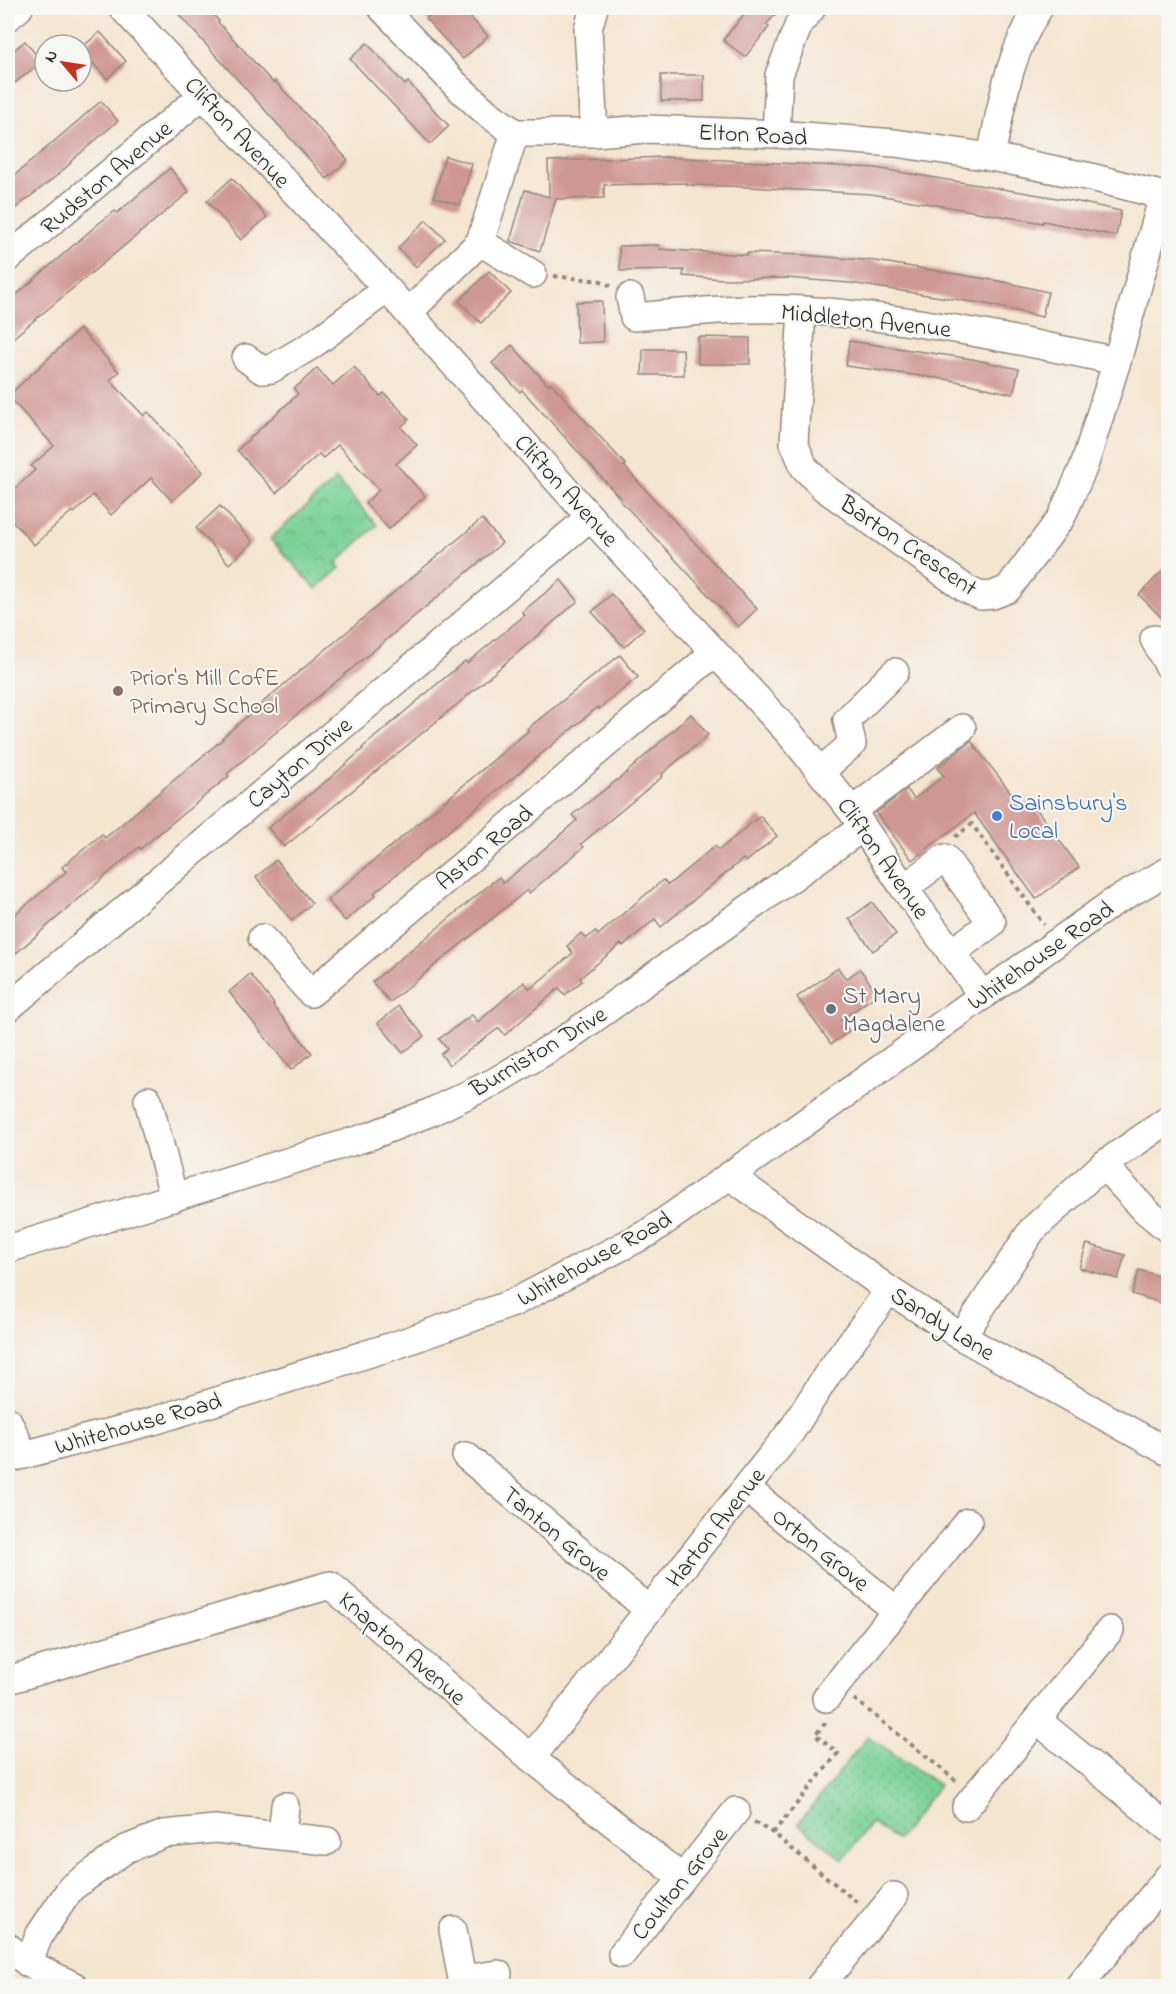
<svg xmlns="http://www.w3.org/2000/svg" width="1176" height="1994" font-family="'Indie Flower',sans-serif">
<defs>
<pattern id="grass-dots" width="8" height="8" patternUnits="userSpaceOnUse" patternTransform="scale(1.5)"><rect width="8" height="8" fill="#7ad196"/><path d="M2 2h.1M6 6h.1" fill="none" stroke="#64aa7b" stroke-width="1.8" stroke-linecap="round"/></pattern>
<pattern id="park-crowns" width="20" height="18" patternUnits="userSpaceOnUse" patternTransform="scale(1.5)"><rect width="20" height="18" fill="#7ad196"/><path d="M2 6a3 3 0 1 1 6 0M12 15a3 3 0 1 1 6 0" fill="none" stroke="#64aa7b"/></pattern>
</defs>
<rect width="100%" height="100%" fill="#f6f6f2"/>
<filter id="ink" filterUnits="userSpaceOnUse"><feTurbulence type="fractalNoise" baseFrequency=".0167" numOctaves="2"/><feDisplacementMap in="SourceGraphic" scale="12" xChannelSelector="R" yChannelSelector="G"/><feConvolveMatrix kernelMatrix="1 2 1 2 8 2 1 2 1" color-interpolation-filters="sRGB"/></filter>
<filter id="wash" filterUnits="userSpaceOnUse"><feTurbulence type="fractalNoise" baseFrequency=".008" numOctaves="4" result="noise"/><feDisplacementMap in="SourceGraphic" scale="24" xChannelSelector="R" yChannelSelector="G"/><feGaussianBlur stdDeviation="1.35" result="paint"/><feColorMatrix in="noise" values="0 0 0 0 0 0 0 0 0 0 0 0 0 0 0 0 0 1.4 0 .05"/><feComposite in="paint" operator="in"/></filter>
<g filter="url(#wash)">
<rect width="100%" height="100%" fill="#f4e5cf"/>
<polygon fill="url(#grass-dots)" stroke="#527e60" stroke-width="1.5" points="868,1736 939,1785 898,1840 871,1823 843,1860 798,1824"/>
<polygon fill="url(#park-crowns)" stroke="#527e60" stroke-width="1.5" points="336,479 377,525 336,563 340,568 316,589 270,539"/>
<g id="blocks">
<g fill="#cf9792">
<polygon points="173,8 207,8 219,21 218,22 273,83 275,81 348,160 327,179"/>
<polygon points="438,8 461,8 488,36 463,59 426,19"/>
<polygon points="749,8 781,8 766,25 769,27 745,57 723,40"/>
<polygon points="100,32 126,61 107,79 81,50 81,48"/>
<polygon points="25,41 42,62 8,88 8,55"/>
<polygon points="367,43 405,85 408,82 449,126 430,144 350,59"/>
<rect x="661" y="75" width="43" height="26"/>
<polygon points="101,101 118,121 70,162 71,163 55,177 8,214 8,181"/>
<polygon points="445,156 472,164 460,205 434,197"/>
<polygon points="666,157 875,168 1069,200 1121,211 1116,236 1043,221 1043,223 871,194 729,186 687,185 687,183 604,185 604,198 556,199 540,251 510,241 525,190 549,197 548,161"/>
<polygon points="170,168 189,192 8,342 8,302 98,224 115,211 117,213"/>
<polygon points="232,178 267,217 241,240 207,201"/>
<polygon points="426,220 445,239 416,267 398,248"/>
<polygon points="659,245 659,249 747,255 747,253 804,255 876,261 1004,282 1048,292 1042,317 986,304 850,283 786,278 723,279 683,276 684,270 620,271 619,246"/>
<polygon points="489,271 511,293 481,323 459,301"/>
<polygon points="602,301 603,342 577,343 576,302"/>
<polygon points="80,329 119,372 110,380 144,416 148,412 203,472 172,501 151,478 111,515 93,495 74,513 72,511 34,545 8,516 8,495 35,470 31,466 54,446 8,396"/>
<polygon points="698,337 750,338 750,364 698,364"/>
<polygon points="849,341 972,359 1019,369 1013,394 951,380 846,366"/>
<polygon points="512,345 548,385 551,383 626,465 624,466 652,497 757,609 738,627 620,500 621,499 522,390 520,392 492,363"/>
<polygon points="643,349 683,349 684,375 642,375"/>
<polygon points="354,367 380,396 384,393 409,419 401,427 417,445 396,464 425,496 389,529 365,503 379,490 338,445 323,458 319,454 276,493 237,450 298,394 294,389 317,368 333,385"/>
<polygon points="220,506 253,542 229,564 196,528"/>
<polygon points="482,519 502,543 282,727 227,774 229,776 140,849 139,847 8,960 8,920 66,872 62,867 102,834 105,838 223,739 222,738 276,691"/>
<polygon points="1168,565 1168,624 1139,595"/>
<polygon points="561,580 578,601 460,702 284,847 268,828 330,778 363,749 362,748 436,685 465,661 467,663 525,615 522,612"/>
<polygon points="611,594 644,629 624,647 592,612"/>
<polygon points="620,655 638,677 599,709 598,707 374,893 376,895 345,921 327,900 528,731 527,729"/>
<polygon points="691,714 708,735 662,774 663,776 581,844 584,847 554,872 529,893 527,890 390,1002 372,982 499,877 503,883 537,855 577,820 572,815 625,774"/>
<polygon points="971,741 1022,807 1030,800 1079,867 1036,899 974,813 912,860 876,813 907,789 914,799 944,776 937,768"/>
<polygon points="760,816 777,836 746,862 743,859 661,927 655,919 623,946 621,944 580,978 582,981 565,995 559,988 505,1035 499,1028 449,1065 441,1054 447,1049 439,1039 472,1015 478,1022 524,982 530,989 573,953 567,946 581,933 586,939 595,931 598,935 663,880 668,885 715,846 719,850"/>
<polygon points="276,860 312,903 292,921 256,877"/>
<polygon points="872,902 896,934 873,951 849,919"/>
<polygon points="838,968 846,979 860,969 878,994 841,1020 849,1031 831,1044 797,997"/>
<polygon points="250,974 274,1004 273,1006 312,1053 291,1070 229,992"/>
<polygon points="399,1006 424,1036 403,1053 378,1023"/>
<polygon points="1087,1244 1125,1255 1118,1279 1079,1268"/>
<polygon points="1139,1270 1168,1279 1168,1305 1132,1294"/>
</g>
</g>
</g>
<g filter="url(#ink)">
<use href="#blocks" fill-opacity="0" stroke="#90887d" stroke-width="1.5"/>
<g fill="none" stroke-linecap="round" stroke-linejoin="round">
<g stroke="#90887d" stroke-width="30">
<g id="minor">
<polyline points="123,8 203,95 387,289 590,517 790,734 852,811 904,888 983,996"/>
<polyline points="382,8 456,85 487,113 515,133 594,133 646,129 776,134 895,143 991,157 1091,177 1168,197"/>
<polyline points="594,8 588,29 594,133"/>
<polyline points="8,17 19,8"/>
<polyline points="776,134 779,75 799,24 812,8"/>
<path d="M991,157C1002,103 1008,55 1039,8"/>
<polyline points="480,242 533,274"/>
<polyline points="8,258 203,95"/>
<path d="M630,297L634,317C690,312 746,306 802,310C908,317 1013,339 1117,361"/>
<polyline points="802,310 794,443 804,467 823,487 966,589 981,596 993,595 1008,589 1061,518 1084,466 1117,361 1163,196"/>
<polyline points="408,313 480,242 515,133"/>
<polyline points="246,358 262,370 271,369 312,345 387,289"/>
<polyline points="1154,639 1168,665"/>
<polyline points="821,771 852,744 847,720 895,672"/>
<polyline points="852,811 962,728"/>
<polyline points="904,888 945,858 992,923 951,953"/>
<polyline points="262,938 311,993 714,653"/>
<polyline points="8,1008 590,517"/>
<polyline points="148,1100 174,1198"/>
<polyline points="1103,1165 1146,1211 1168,1229"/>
<polyline points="730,1176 889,1290 962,1337 1168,1452"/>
<polyline points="8,1249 370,1136 431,1112 494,1082 564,1040 863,827"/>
<polyline points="962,1337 1032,1230 1103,1165 1168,1120"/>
<polyline points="8,1421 24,1455"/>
<polyline points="466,1456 649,1610"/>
<polyline points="8,1459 153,1421 399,1344 513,1303 648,1233 834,1102 1112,903 1168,871"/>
<polyline points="746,1488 897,1611"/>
<polyline points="8,1680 330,1585 531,1758 682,1878"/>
<polyline points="826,1698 968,1522"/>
<polyline points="1037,1720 1168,1828"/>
<polyline points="531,1758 792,1430 827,1375 889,1290"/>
<polyline points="966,1807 1110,1630"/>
<polyline points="282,1836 285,1806"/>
<polyline points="453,1930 462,1979 461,1986"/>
<polyline points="8,1947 28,1963 74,1986"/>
<polyline points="622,1954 736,1811"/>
<polyline points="28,1963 40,1934 71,1888 126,1849 164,1834 215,1829 327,1841"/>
<polyline points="462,1979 498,1974"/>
<polyline points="820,1986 894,1896"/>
<polyline points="1079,1986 1168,1877"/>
</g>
</g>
<g stroke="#90887d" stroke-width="4" stroke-dasharray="4.5 4.5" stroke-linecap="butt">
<polyline points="554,276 601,281 611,286"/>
<polyline points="955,837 972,824 1044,925"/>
<polyline points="854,1699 958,1782"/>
<polyline points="754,1822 773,1833 859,1904"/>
<polyline points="773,1833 838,1753 815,1735 827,1721"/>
</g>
<use href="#minor" stroke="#fff" stroke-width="27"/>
</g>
</g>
<circle fill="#8d6e63" stroke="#f6f6f2" stroke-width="2" cx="118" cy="691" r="6"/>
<circle fill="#3f7fe0" stroke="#f6f6f2" stroke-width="2" cx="997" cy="816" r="6"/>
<circle fill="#6b7280" stroke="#f6f6f2" stroke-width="2" cx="831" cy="1009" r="6"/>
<g text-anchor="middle" stroke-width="4.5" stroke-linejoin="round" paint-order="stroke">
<g font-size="24" fill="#2b2b2b" stroke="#f6f6f2">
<text transform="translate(238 132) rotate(47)" y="8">Clifton Avenue</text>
<text transform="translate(753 134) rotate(3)" y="8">Elton Road</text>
<text transform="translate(106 177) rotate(-40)" y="8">Rudston Avenue</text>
<text transform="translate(866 320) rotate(6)" y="8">Middleton Avenue</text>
<text transform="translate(567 490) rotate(48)" y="8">Clifton Avenue</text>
<text transform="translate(909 545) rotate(34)" y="8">Barton Crescent</text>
<text transform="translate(299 762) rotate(-40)" y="8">Cayton Drive</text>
<text transform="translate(484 847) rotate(-40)" y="8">Aston Road</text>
<text transform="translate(884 858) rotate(55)" y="8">Clifton Avenue</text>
<text transform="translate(1040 955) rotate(-35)" y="8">Whitehouse Road</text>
<text transform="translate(538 1051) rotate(-31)" y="8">Burniston Drive</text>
<text transform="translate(594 1258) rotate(-29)" y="8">Whitehouse Road</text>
<text transform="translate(943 1323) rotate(32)" y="8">Sandy Lane</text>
<text transform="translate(138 1423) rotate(-16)" y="8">Whitehouse Road</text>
<text transform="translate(715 1527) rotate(-52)" y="8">Harton Avenue</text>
<text transform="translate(557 1533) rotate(40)" y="8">Tanton Grove</text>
<text transform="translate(821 1549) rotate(39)" y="8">Orton Grove</text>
<text transform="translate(403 1648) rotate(41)" y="8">Knapton Avenue</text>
<text transform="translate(679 1883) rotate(-51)" y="8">Coulton Grove</text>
</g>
<g font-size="24" fill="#785e54" stroke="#f6f6f2" text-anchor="start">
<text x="130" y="685">Prior's Mill CofE<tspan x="130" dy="28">Primary School</tspan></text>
</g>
<g font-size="24" fill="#366cbe" stroke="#f6f6f2" text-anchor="start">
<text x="1009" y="810">Sainsbury's<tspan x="1009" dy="28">Local</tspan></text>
</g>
<g font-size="24" fill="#5b616d" stroke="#f6f6f2" text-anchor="start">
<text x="843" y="1003">St Mary<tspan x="843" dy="28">Magdalene</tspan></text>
</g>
</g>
<rect width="1176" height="1994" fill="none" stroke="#f6f6f2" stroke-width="30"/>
<g transform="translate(63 63) rotate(299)"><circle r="28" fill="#f6f6f2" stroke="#a5a5a2" stroke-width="1.5"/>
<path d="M0-4.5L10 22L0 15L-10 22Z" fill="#c8321e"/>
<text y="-9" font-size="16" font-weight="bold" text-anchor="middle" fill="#2b2b2b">N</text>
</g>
</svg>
